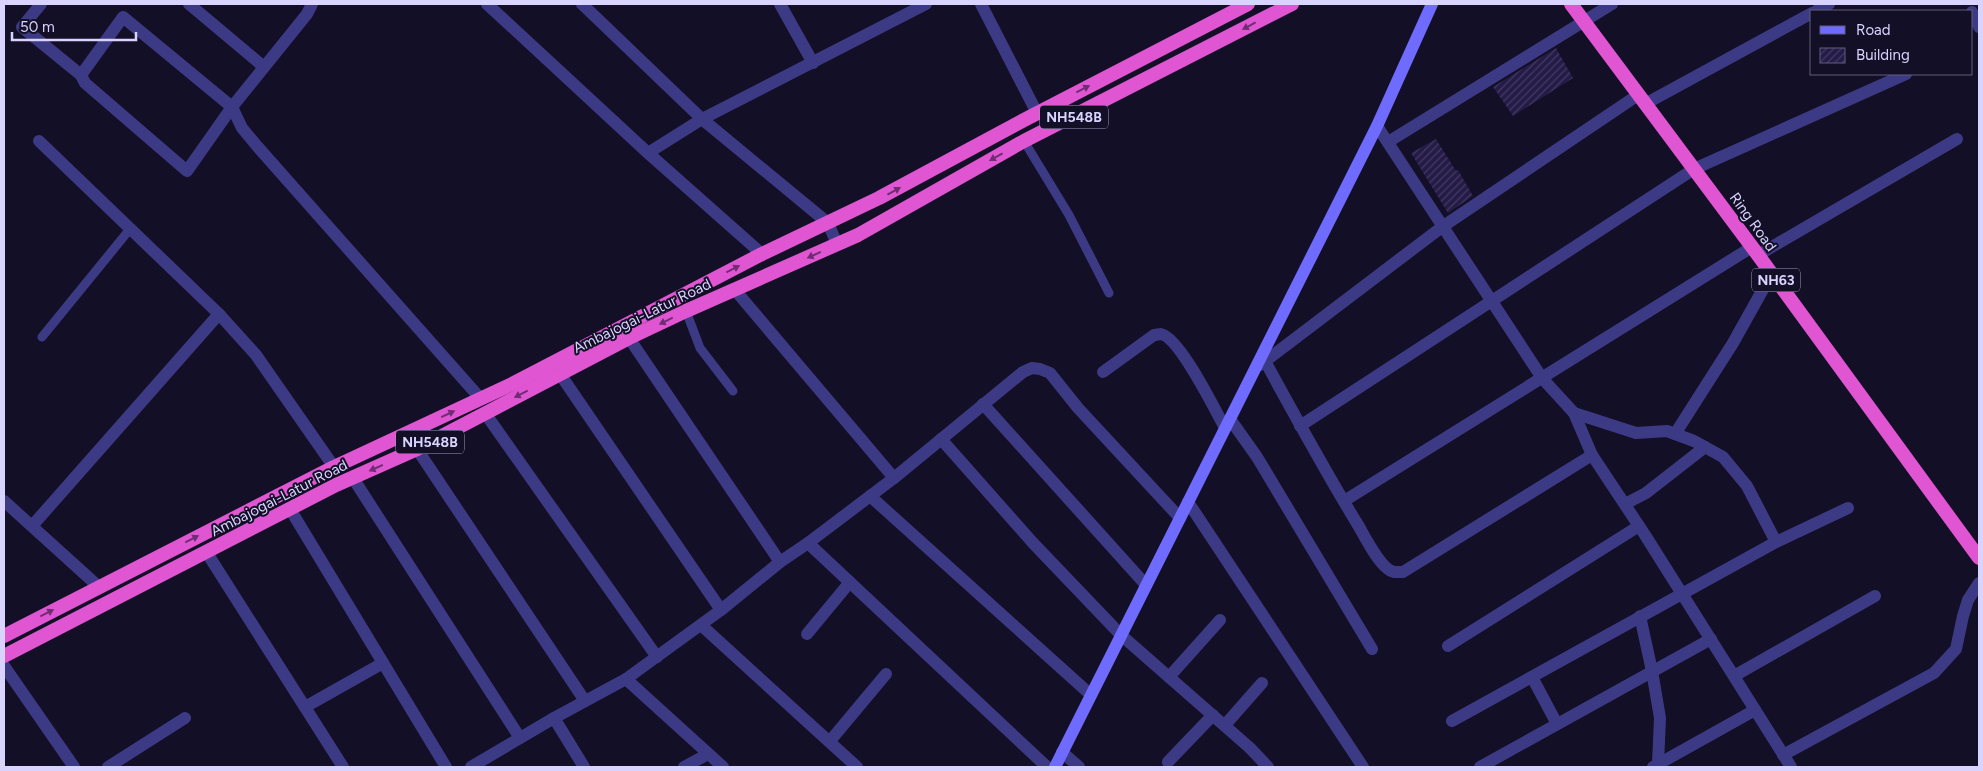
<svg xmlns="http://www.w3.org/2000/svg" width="1983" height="771" font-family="Figtree,sans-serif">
<defs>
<pattern id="building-hatch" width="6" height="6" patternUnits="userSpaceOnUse" patternTransform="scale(1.25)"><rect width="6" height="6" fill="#241b47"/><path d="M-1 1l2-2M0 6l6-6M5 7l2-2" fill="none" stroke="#433b63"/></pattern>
</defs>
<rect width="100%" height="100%" fill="#130f26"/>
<g fill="url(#building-hatch)">
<polygon points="1556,48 1573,78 1513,116 1493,87"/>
<polygon points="1436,139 1456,171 1458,170 1473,196 1448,213 1411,153"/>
</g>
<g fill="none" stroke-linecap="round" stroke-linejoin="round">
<g stroke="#3d3a85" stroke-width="9">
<polyline points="1024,141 1069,215 1109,293"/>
<polyline points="686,311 700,348 733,391"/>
<polyline points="42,337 130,229"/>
</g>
<g stroke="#3d3a85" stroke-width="12">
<polyline points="41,4 22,27 81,75"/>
<polyline points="189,4 264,67"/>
<polyline points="312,4 307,14 232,107 123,17 81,75 85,83 187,171 232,107 242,128 257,146 480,398"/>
<polyline points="487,4 648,153 762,254"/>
<polyline points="582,4 702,119 828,223 837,244"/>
<polyline points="780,4 813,63"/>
<polyline points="981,4 1037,113"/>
<polyline points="1816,11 1829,4"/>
<polyline points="1972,12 1979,27"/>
<polyline points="1645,104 1812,13"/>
<polyline points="1377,126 1542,378 1574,413 1592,455 1645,535 1791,767"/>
<polyline points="39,141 219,314 256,355 334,467"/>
<polyline points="1388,142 1612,4"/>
<polyline points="648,153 702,119 926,4"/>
<polyline points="1758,255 1957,139"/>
<polyline points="735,290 894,478"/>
<polyline points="629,338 780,562"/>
<path d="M1265,361C1295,416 1325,471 1358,525C1365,537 1377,561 1388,569C1392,573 1397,572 1403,572L1592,455"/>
<polyline points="1260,365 1442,227 1638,95"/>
<path d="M1103,372L1154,335C1156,335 1159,334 1161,334C1180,338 1215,410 1225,428"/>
<polyline points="560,374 721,610"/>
<polyline points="983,404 1146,585"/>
<polyline points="485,413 657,657"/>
<polyline points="1574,413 1636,433 1667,431 1694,441 1723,457 1747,486 1776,542"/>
<polyline points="1230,419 1257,457 1372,649"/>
<polyline points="1300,426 1694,169 1906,74"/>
<polyline points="1675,434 1733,343 1771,275"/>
<polyline points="941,439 1033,543 1121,635 1250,748 1268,767"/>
<polyline points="417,449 585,701"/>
<polyline points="353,478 520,738"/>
<polyline points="870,496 1091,695"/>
<polyline points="4,501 99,587"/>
<polyline points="1344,501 1752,247"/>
<polyline points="1188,502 1363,767"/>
<polyline points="1625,504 1646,493 1705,447"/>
<polyline points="290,509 446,767"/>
<polyline points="32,526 219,314"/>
<polyline points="808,543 1047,767"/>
<polyline points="207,553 343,767"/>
<polyline points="1640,616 1652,671 1660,718 1658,764"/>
<polyline points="701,625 857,767"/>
<polyline points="807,634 850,582"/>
<polyline points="1448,646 1639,526"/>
<polyline points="4,666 74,767"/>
<polyline points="1734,676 1875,596"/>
<polyline points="1169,677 1220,620"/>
<polyline points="1532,677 1557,724"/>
<polyline points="305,707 383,663"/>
<polyline points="1452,721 1776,542 1848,508"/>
<polyline points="1225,725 1262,683"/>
<polyline points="830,741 886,674"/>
<polyline points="1062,752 1079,767"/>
<polyline points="1783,755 1934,673 1956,649 1963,616 1968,600 1979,583"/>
<polyline points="1168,762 1213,715"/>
<polyline points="108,767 185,718"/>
<polyline points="471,767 554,718"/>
<polyline points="584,767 554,718 626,679"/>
<polyline points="684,767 708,754"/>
<polyline points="723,767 626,679 721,610 780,562 808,543 894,478 1023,372 1032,368 1040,369 1050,373 1078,408 1180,518"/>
<polyline points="1480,767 1711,639"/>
<polyline points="1653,767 1755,710"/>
</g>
<polyline stroke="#6f6bff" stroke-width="12" points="1055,767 1377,126 1432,4"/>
<g stroke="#e055d1" stroke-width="14">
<polyline points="1571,4 1758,255 1979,558"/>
<polyline points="4,636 334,467 512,384 762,254 879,198 1024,120 1248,4"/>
<polyline points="4,656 336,485 417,449 629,338 686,311 858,235 1024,141 1292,4"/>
</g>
</g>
<defs><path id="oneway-solid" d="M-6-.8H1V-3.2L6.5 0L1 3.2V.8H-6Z" transform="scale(1.25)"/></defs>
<g fill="#6f2e73">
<use href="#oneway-solid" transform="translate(1249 26) rotate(152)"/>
<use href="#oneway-solid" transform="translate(1083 89) rotate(-27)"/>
<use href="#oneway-solid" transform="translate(996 157) rotate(151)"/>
<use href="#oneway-solid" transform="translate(894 191) rotate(-29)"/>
<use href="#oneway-solid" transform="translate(814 255) rotate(156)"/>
<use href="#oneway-solid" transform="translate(733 269) rotate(-27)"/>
<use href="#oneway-solid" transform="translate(666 321) rotate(154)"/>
<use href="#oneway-solid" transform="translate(521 394) rotate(153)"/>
<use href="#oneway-solid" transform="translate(448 414) rotate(-25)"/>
<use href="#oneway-solid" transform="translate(376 468) rotate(156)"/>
<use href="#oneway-solid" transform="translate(192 539) rotate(-27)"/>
<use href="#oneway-solid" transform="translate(47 613) rotate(-27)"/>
</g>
<g text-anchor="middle" stroke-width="4" stroke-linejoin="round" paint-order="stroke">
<g fill="#130f26" stroke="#9e99be" stroke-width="1">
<rect x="1040" y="105.5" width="68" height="23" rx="4"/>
<rect x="1752" y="268.5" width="48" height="23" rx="4"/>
<rect x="396" y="430.5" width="68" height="23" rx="4"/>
</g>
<g font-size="14" font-weight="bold" fill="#d9d4ff">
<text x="1074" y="122">NH548B</text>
<text x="1776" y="285">NH63</text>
<text x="430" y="447">NH548B</text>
</g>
<g font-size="15" fill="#d9d4ff" stroke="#130f26">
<text transform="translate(1753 222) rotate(54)" y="5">Ring Road</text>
<text transform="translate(642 316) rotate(-26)" y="5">Ambajogai-Latur Road</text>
<text transform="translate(279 498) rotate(-27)" y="5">Ambajogai-Latur Road</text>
</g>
</g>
<rect width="1983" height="771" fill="none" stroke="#d9d4ff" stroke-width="10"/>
<rect x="1810" y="10" width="162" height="65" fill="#130f26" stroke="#625e7d"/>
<rect x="1820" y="26" width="25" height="8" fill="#6f6bff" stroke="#625e7d"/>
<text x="1856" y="35" font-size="15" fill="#d9d4ff">Road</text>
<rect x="1820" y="48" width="25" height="15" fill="url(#building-hatch)" stroke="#625e7d"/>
<text x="1856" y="60" font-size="15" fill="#d9d4ff">Building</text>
<path d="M12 32v8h124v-8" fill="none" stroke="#d9d4ff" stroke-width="2.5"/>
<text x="20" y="32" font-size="15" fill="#d9d4ff" stroke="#130f26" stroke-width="4" paint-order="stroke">50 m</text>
</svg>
